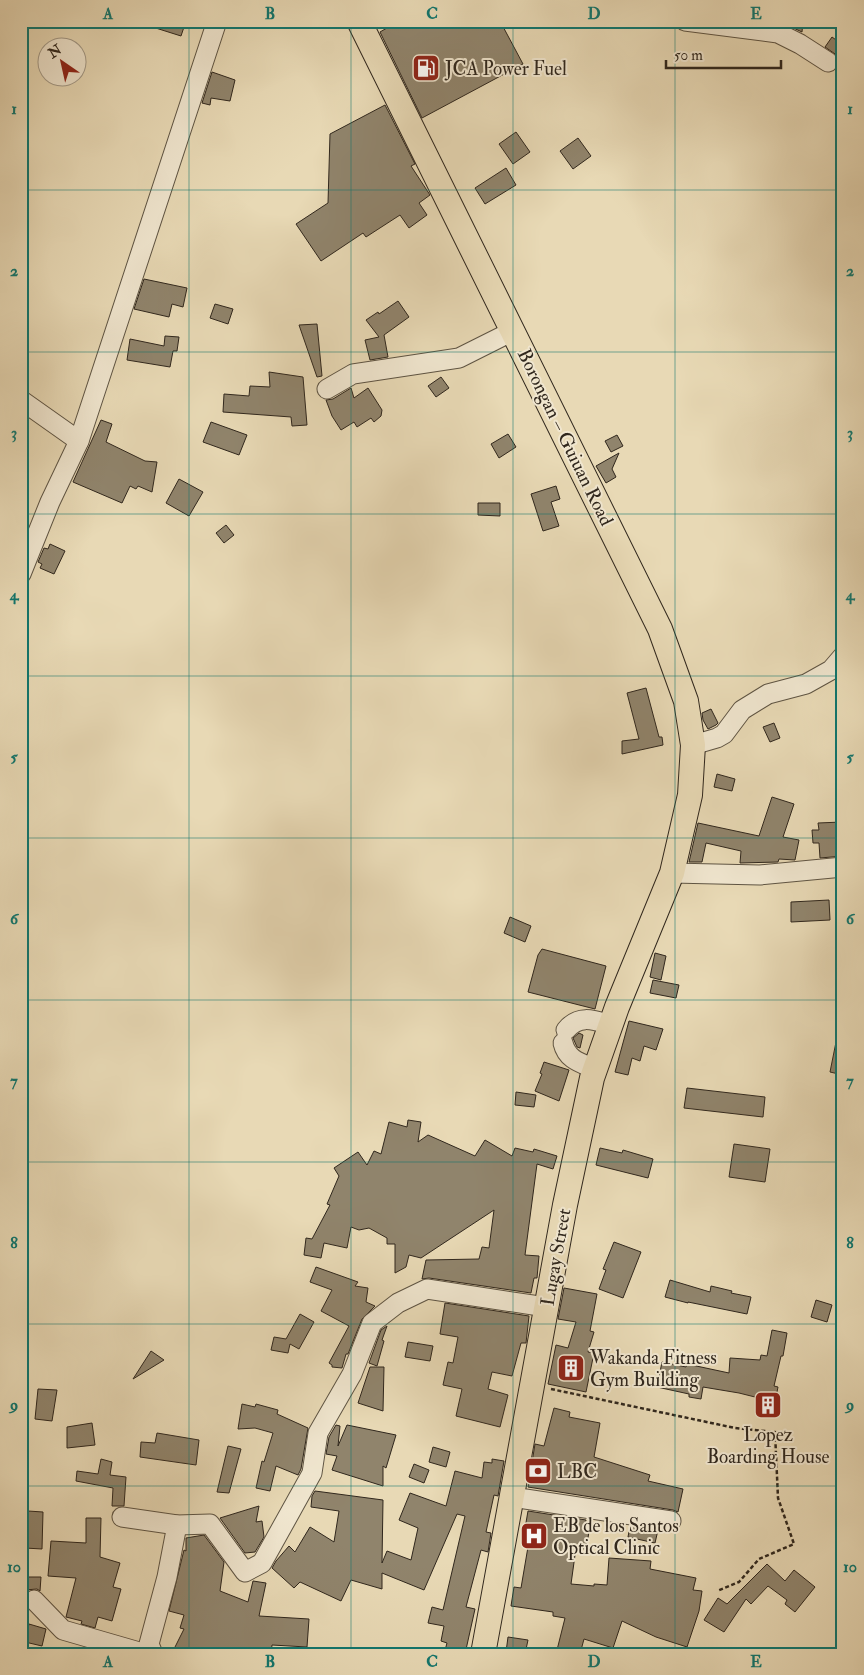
<svg xmlns="http://www.w3.org/2000/svg" width="864" height="1675" font-family="'IM FELL Double Pica',serif">
<rect width="100%" height="100%" fill="#e8d9b5"/>
<filter id="stains"><feTurbulence type="fractalNoise" baseFrequency=".004" numOctaves="4"/><feColorMatrix values="0 0 0 0 .2 0 0 0 0 .09 0 0 0 0 .02 0 0 0 .5 -.17"/></filter>
<radialGradient id="worn" r=".72"><stop offset=".6" stop-color="#630" stop-opacity="0"/><stop offset="1" stop-color="#630" stop-opacity=".3"/></radialGradient>
<g fill="#90846c" stroke="#30271d">
<polygon points="143,21 186,21 181,36 143,24"/>
<polygon points="399,21 500,21 523,64 422,118 380,32"/>
<polygon points="785,21 803,21 802,32 785,24"/>
<polygon points="832,37 843,45 843,71 838,67 839,62 838,56 825,47"/>
<polygon points="212,72 235,80 230,101 211,98 210,105 202,103"/>
<polygon points="385,105 415,164 411,166 430,195 419,203 427,215 409,228 400,215 366,237 363,233 321,261 296,224 328,203 330,134"/>
<polygon points="516,132 530,152 513,164 499,144"/>
<polygon points="578,138 591,156 573,169 560,151"/>
<polygon points="506,168 516,185 485,204 475,188"/>
<polygon points="144,279 187,288 183,307 172,304 169,317 134,309"/>
<polygon points="398,301 409,317 384,335 388,357 370,360 365,340 379,337 366,320 378,312 379,314"/>
<polygon points="215,304 233,309 228,324 210,318"/>
<polygon points="317,324 322,376 317,377 299,325"/>
<polygon points="165,336 179,337 177,351 173,351 170,367 127,360 130,339 164,346"/>
<polygon points="269,372 303,377 307,425 292,426 291,417 223,412 224,394 249,396 250,386 270,387"/>
<polygon points="441,377 449,388 436,397 428,386"/>
<polygon points="351,388 354,398 368,388 382,410 381,416 374,422 371,418 357,427 354,422 341,430 332,416 326,400 333,399"/>
<polygon points="101,420 112,424 106,442 145,461 157,462 152,492 138,486 136,489 130,486 122,503 73,482"/>
<polygon points="211,422 247,435 239,455 203,442"/>
<polygon points="508,434 516,447 499,458 491,444"/>
<polygon points="617,435 623,446 611,452 605,441"/>
<polygon points="619,453 612,469 616,477 606,483 596,466"/>
<polygon points="179,479 203,492 189,516 166,503"/>
<polygon points="556,486 560,499 551,502 559,526 543,531 531,494"/>
<polygon points="478,503 500,503 500,516 478,515"/>
<polygon points="226,525 234,535 224,543 216,533"/>
<polygon points="50,544 65,551 54,574 40,568 42,564 38,562 44,548 48,549"/>
<polygon points="646,688 659,737 662,737 663,745 622,754 622,741 639,739 627,693"/>
<polygon points="711,709 718,723 716,725 708,729 703,720 702,713"/>
<polygon points="774,723 780,738 770,742 763,727"/>
<polygon points="717,774 735,779 732,791 714,787"/>
<polygon points="772,797 794,804 783,837 799,840 795,860 779,859 778,862 740,863 741,851 706,843 702,862 689,862 698,823 759,836"/>
<polygon points="842,822 843,856 820,858 819,843 813,843 812,830 819,830 818,823"/>
<polygon points="829,900 830,920 791,922 791,902"/>
<polygon points="510,917 531,926 525,942 504,933"/>
<polygon points="542,949 606,966 595,1009 528,992 538,955"/>
<polygon points="655,953 666,956 661,980 650,977"/>
<polygon points="653,980 679,985 676,998 650,993"/>
<polygon points="629,1021 663,1029 656,1050 644,1046 640,1061 632,1058 628,1075 615,1072"/>
<polygon points="579,1033 583,1035 580,1048 577,1047 573,1038"/>
<polygon points="837,1037 843,1038 843,1075 830,1072"/>
<polygon points="544,1062 569,1070 559,1101 535,1091 542,1074 540,1073"/>
<polygon points="687,1088 765,1097 763,1117 684,1108"/>
<polygon points="516,1092 536,1095 534,1107 515,1105"/>
<polygon points="408,1120 421,1122 418,1142 428,1135 475,1156 485,1140 512,1156 515,1148 533,1152 534,1149 557,1156 553,1169 537,1164 525,1255 539,1256 537,1278 534,1278 531,1293 429,1278 422,1279 426,1260 479,1259 482,1247 489,1248 494,1210 421,1258 409,1255 406,1267 395,1273 395,1244 387,1244 387,1238 369,1228 359,1230 351,1227 347,1248 324,1243 321,1258 304,1255 306,1238 312,1239 330,1205 327,1204 339,1176 334,1168 358,1152 367,1165 374,1151 381,1154 389,1122 407,1127"/>
<polygon points="734,1144 770,1149 765,1182 729,1177"/>
<polygon points="600,1148 622,1153 623,1150 653,1159 648,1178 596,1165"/>
<polygon points="614,1242 641,1252 623,1298 599,1289 606,1270 603,1269"/>
<polygon points="316,1267 358,1282 355,1286 368,1288 366,1302 375,1306 362,1319 348,1354 346,1354 342,1368 332,1367 332,1365 329,1363 349,1326 321,1311 332,1290 310,1282"/>
<polygon points="670,1280 710,1292 711,1286 732,1291 731,1293 751,1297 747,1314 688,1302 688,1303 665,1297"/>
<polygon points="564,1288 597,1294 590,1331 594,1332 588,1352 594,1353 586,1392 548,1384 556,1345 568,1348 576,1322 558,1319"/>
<polygon points="816,1300 832,1305 827,1322 811,1317"/>
<polygon points="445,1303 529,1316 526,1343 521,1343 512,1376 492,1372 488,1389 508,1395 500,1427 456,1416 462,1389 443,1385 448,1362 453,1363 458,1337 440,1334"/>
<polygon points="300,1314 314,1322 299,1349 290,1344 288,1353 271,1350 274,1337 286,1339"/>
<polygon points="387,1326 382,1340 384,1341 377,1366 369,1363 381,1330"/>
<polygon points="772,1330 787,1333 783,1356 781,1356 774,1386 778,1387 775,1402 739,1393 703,1387 701,1399 689,1397 689,1394 657,1387 662,1362 686,1367 687,1364 729,1373 730,1358 760,1360 761,1355 767,1356"/>
<polygon points="408,1342 433,1346 430,1361 405,1357"/>
<polygon points="151,1351 164,1360 133,1379"/>
<polygon points="370,1367 384,1367 383,1411 358,1403"/>
<polygon points="38,1389 57,1390 52,1421 35,1419"/>
<polygon points="242,1404 255,1407 256,1404 278,1410 277,1414 308,1428 301,1469 298,1475 276,1466 270,1491 256,1488 262,1461 264,1462 273,1433 255,1428 238,1429"/>
<polygon points="554,1408 570,1412 569,1417 600,1423 594,1457 650,1475 648,1481 683,1489 678,1512 673,1510 528,1487 535,1444 544,1446"/>
<polygon points="92,1423 95,1445 67,1448 67,1427"/>
<polygon points="336,1425 340,1426 338,1446 347,1425 396,1435 386,1468 383,1466 383,1486 332,1470 337,1456 326,1454 329,1437"/>
<polygon points="157,1433 199,1440 196,1465 140,1457 141,1442 155,1443"/>
<polygon points="228,1446 241,1449 229,1493 217,1492"/>
<polygon points="433,1447 450,1452 446,1467 429,1462"/>
<polygon points="101,1459 112,1462 110,1475 126,1477 124,1506 112,1506 113,1488 76,1481 77,1471 98,1474"/>
<polygon points="492,1459 504,1461 498,1496 494,1495 486,1532 491,1533 488,1552 481,1550 466,1607 475,1609 465,1654 444,1654 447,1643 441,1641 444,1626 428,1623 432,1607 443,1610 465,1516 457,1514 424,1590 382,1573 382,1589 351,1580 341,1601 300,1582 294,1588 272,1568 276,1561 289,1546 295,1552 310,1527 334,1542 339,1511 311,1507 312,1496 315,1491 383,1500 382,1563 387,1551 411,1560 418,1528 399,1520 410,1493 446,1506 455,1471 482,1478 484,1462 492,1463"/>
<polygon points="414,1464 429,1470 424,1483 409,1477"/>
<polygon points="259,1506 256,1522 262,1521 264,1537 255,1552 245,1553 220,1518"/>
<polygon points="28,1511 43,1512 42,1549 25,1548"/>
<polygon points="528,1511 586,1520 584,1532 589,1532 586,1549 576,1548 571,1584 594,1586 594,1584 607,1585 609,1558 651,1561 650,1569 696,1578 693,1590 702,1591 699,1611 687,1647 656,1637 622,1621 613,1648 584,1639 580,1654 556,1654 565,1618 553,1616 553,1612 511,1606 514,1587 521,1588 529,1541 523,1540"/>
<polygon points="86,1518 101,1518 100,1557 120,1563 113,1587 121,1589 112,1621 98,1617 95,1628 81,1624 82,1621 66,1617 76,1578 48,1576 51,1541 86,1543"/>
<polygon points="630,1526 658,1530 655,1543 628,1537"/>
<polygon points="204,1535 224,1562 220,1591 248,1602 253,1581 266,1583 259,1616 309,1619 307,1647 272,1645 271,1654 214,1654 197,1651 196,1654 184,1654 173,1651 184,1629 180,1628 184,1615 169,1611 184,1550 186,1551 186,1538"/>
<polygon points="767,1564 785,1581 794,1570 815,1587 795,1612 785,1604 787,1600 768,1586 751,1604 746,1599 724,1632 704,1620 718,1598 727,1604"/>
<polygon points="26,1577 41,1577 40,1591 37,1589 25,1590"/>
<polygon points="29,1624 46,1629 42,1646 25,1642"/>
<polygon points="508,1637 528,1640 525,1654 506,1652"/>
</g>
<g fill="none" stroke-linecap="round" stroke-linejoin="round">
<g stroke="#5e5443" stroke-width="21">
<g id="minor">
<polyline points="685,21 778,33 800,44 828,62"/>
<polyline points="327,389 353,374 459,358 513,331"/>
<polyline points="21,400 79,441"/>
<polyline points="21,574 50,502 79,441 217,21"/>
<polyline points="693,745 717,738 724,734 742,710 768,694 806,684 831,670 843,656"/>
<polyline points="672,873 760,875 843,867"/>
<path d="M566,1030C579,1014 594,1020 610,1025"/>
<path d="M563,1043C567,1060 581,1063 595,1069"/>
<polyline points="512,1497 671,1521"/>
<polyline points="122,1517 177,1525 210,1524 245,1572 262,1563 312,1473 318,1433 352,1374 372,1323 398,1303 427,1289 546,1307"/>
<polyline points="34,1600 63,1630 146,1654"/>
<polyline points="153,1654 149,1644 167,1577 177,1525"/>
</g>
</g>
<g stroke="#30271d" stroke-width="26">
<polyline id="major" points="359,21 660,629 686,701 693,745 690,795 672,873 617,1007 592,1078 565,1205 483,1654"/>
</g>
<polyline stroke="#30271d" stroke-width="2.5" stroke-dasharray="4 2.5" stroke-linecap="butt" points="551,1389 735,1428 775,1432 778,1498 794,1544 759,1559 739,1582 717,1591"/>
<use href="#minor" stroke="#f0e6cf" stroke-width="19"/>
<use href="#major" stroke="#e8d9b5" stroke-width="24"/>
</g>
<path fill="none" stroke="#0f766e" stroke-width="1" stroke-opacity="0.55" d="M189,21V1654M351,21V1654M513,21V1654M675,21V1654M21,190H843M21,352H843M21,514H843M21,676H843M21,838H843M21,1000H843M21,1162H843M21,1324H843M21,1486H843"/>
<defs>
<g id="fuel-square" transform="scale(1.4375)"><rect x="-9" y="-9" width="18" height="18" rx="4" fill="#8f2418" stroke="#f0e6cf"/><path d="M-5.5-6h7V0h2V4h1.3V-2.5L3-4.5l.8-.8L6-3V5H2.5V1h-1V6h-7ZM-4.2-4.7v3.2H.2V-4.7Z" fill="#fff"/></g>
<g id="building-square" transform="scale(1.4375)"><rect x="-9" y="-9" width="18" height="18" rx="4" fill="#8f2418" stroke="#f0e6cf"/><path d="M-4-6H4V6H1V3H-1V6H-4ZM-2.5-4.3h1.7v1.8h-1.7ZM.8-4.3h1.7v1.8H.8ZM-2.5-1h1.7V.8h-1.7ZM.8-1h1.7V.8H.8Z" fill="#fff"/></g>
<g id="bank-square" transform="scale(1.4375)"><rect x="-9" y="-9" width="18" height="18" rx="4" fill="#8f2418" stroke="#f0e6cf"/><path d="M-6-4H6V4H-6ZM0-2.3a2.3 2.3 0 1 0 0 4.6a2.3 2.3 0 1 0 0-4.6Z" fill="#fff"/></g>
<g id="hospital-square" transform="scale(1.4375)"><rect x="-9" y="-9" width="18" height="18" rx="4" fill="#8f2418" stroke="#f0e6cf"/><path d="M-5-5h3v3.5h4V-5h3V5h-3V1.5h-4V5h-3Z" fill="#fff"/></g>
</defs>
<g fill-rule="evenodd">
<use href="#fuel-square" x="426" y="68"/>
<use href="#building-square" x="571" y="1368"/>
<use href="#building-square" x="768" y="1405"/>
<use href="#bank-square" x="538" y="1471"/>
<use href="#hospital-square" x="534" y="1536"/>
</g>
<g text-anchor="middle" stroke-width="4" stroke-linejoin="round" paint-order="stroke">
<g font-size="19" fill="#30271d" stroke="#f0e6cf" text-anchor="start">
<text x="445" y="75">JCA Power Fuel</text>
<text x="590" y="1364">Wakanda Fitness<tspan x="590" dy="22">Gym Building</tspan></text>
<text x="768" y="1441" text-anchor="middle">Lopez<tspan x="768" dy="22">Boarding House</tspan></text>
<text x="557" y="1478">LBC</text>
<text x="553" y="1532">EB de los Santos<tspan x="553" dy="22">Optical Clinic</tspan></text>
</g>
<g font-size="19" fill="#30271d" stroke="#f0e6cf">
<text transform="translate(566 437) rotate(64)" y="7">Borongan – Guiuan Road</text>
<text transform="translate(555 1257) rotate(-80)" y="7">Lugay Street</text>
</g>
</g>
<rect width="864" height="1675" fill="none" stroke="#e8d9b5" stroke-width="55"/>
<g transform="translate(62 62) rotate(326)"><circle r="24" fill="#f0e6cf" stroke="#a39a88"/>
<path d="M0-4L9 19L0 12L-9 19Z" fill="#8f2418"/>
<text y="-8" font-size="14" font-weight="bold" text-anchor="middle" fill="#30271d">N</text>
</g>
<path d="M666 60v8h115v-8" fill="none" stroke="#30271d" stroke-width="2.5"/>
<text x="674" y="60" font-size="15" fill="#30271d" stroke="#f0e6cf" stroke-width="4" paint-order="stroke">50 m</text>
<rect x="28" y="28" width="808" height="1620" fill="none" stroke="#0f766e" stroke-width="2"/>
<g font-size="16" text-anchor="middle" font-weight="bold" fill="#0f766e">
<text x="108" y="19">A</text>
<text x="270" y="19">B</text>
<text x="432" y="19">C</text>
<text x="594" y="19">D</text>
<text x="756" y="19">E</text>
<text x="14" y="114">1</text>
<text x="850" y="114">1</text>
<text x="14" y="276">2</text>
<text x="850" y="276">2</text>
<text x="14" y="438">3</text>
<text x="850" y="438">3</text>
<text x="14" y="600">4</text>
<text x="850" y="600">4</text>
<text x="14" y="762">5</text>
<text x="850" y="762">5</text>
<text x="14" y="924">6</text>
<text x="850" y="924">6</text>
<text x="14" y="1086">7</text>
<text x="850" y="1086">7</text>
<text x="14" y="1248">8</text>
<text x="850" y="1248">8</text>
<text x="14" y="1410">9</text>
<text x="850" y="1410">9</text>
<text x="14" y="1572">10</text>
<text x="850" y="1572">10</text>
<text x="108" y="1667">A</text>
<text x="270" y="1667">B</text>
<text x="432" y="1667">C</text>
<text x="594" y="1667">D</text>
<text x="756" y="1667">E</text>
</g>
<rect width="100%" height="100%" filter="url(#stains)"/>
<rect width="100%" height="100%" fill="url(#worn)"/>
</svg>
